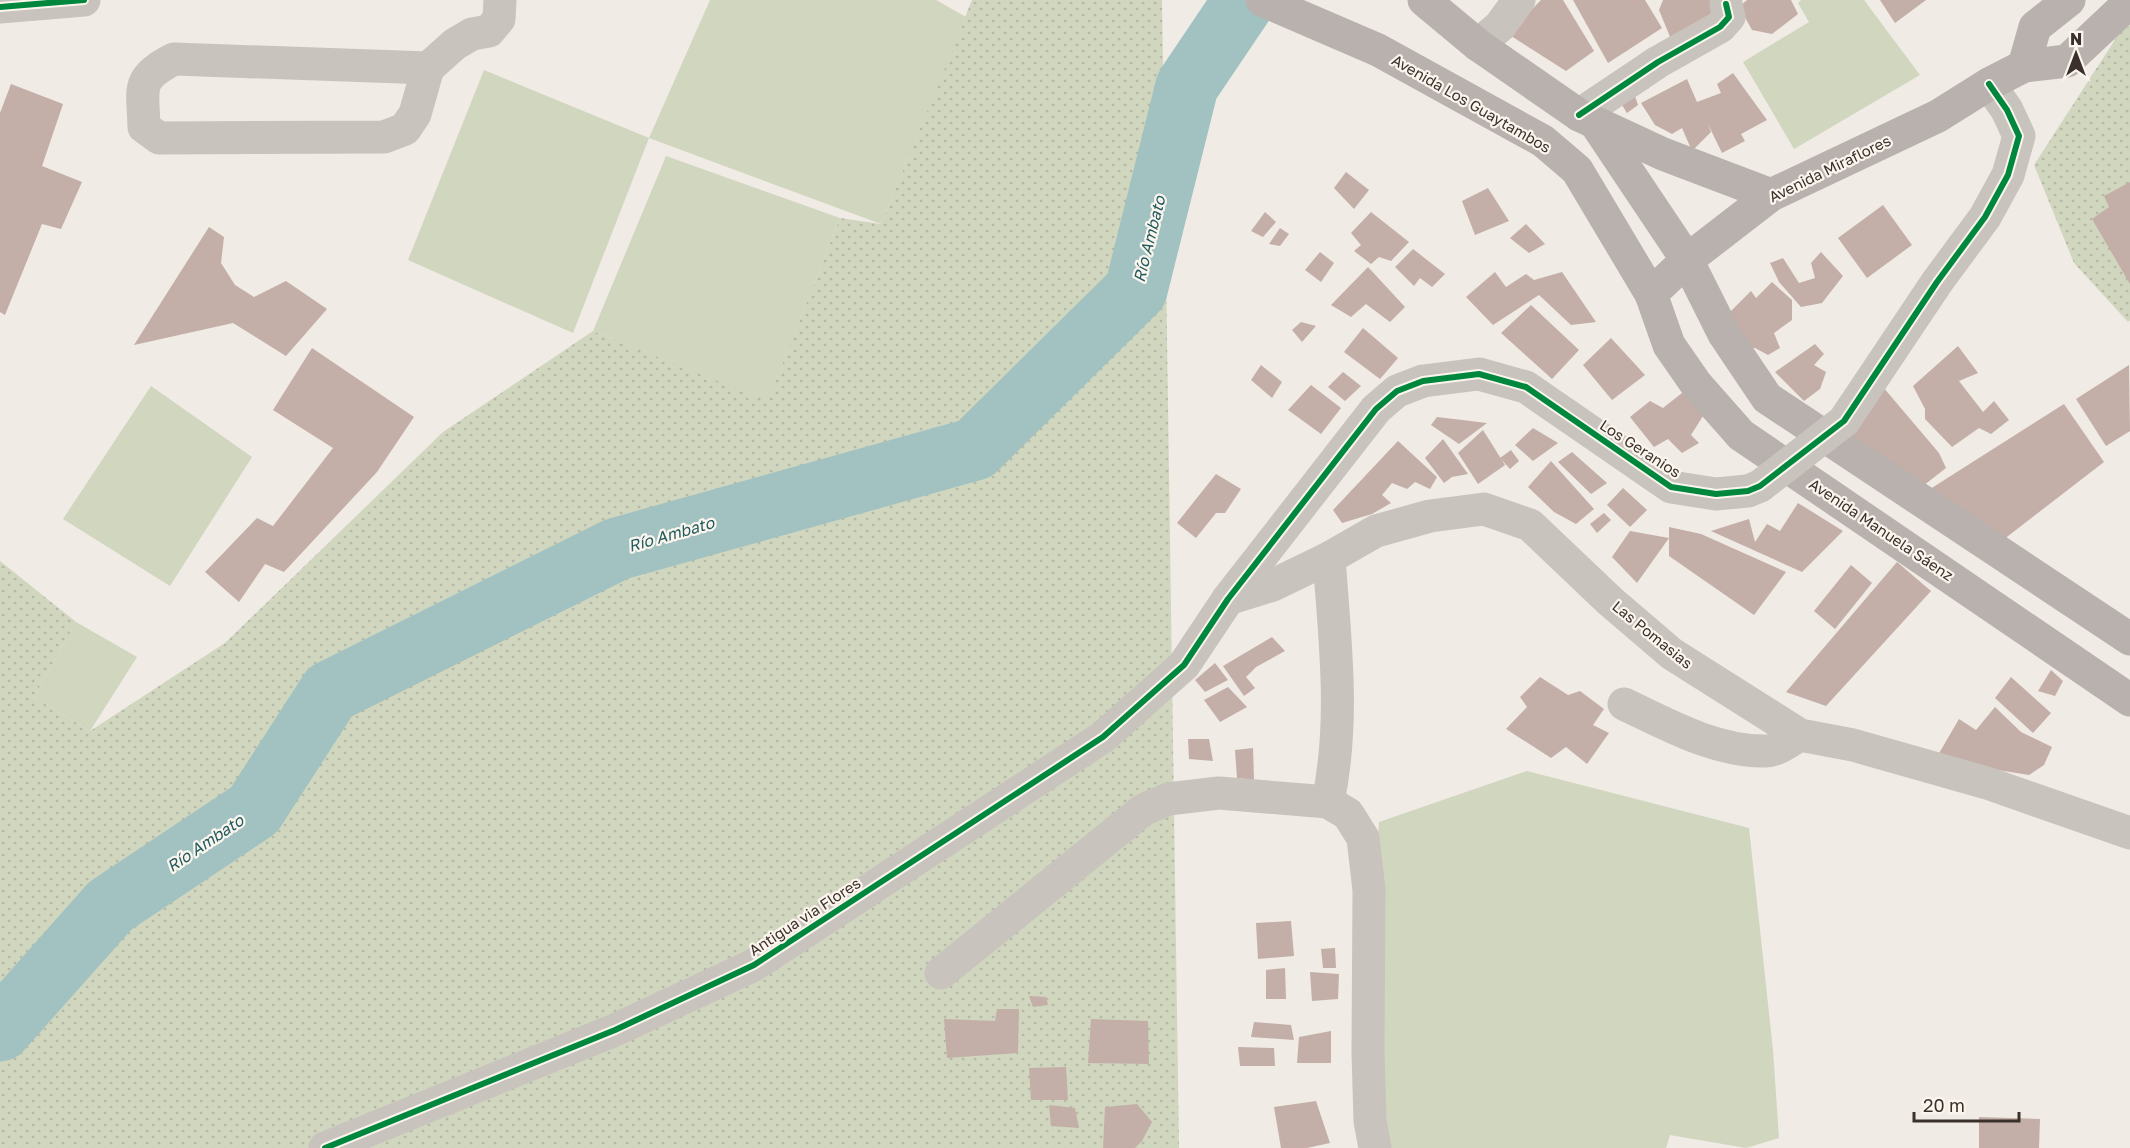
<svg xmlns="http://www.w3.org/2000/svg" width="2130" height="1148" font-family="'Golos Text',sans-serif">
<defs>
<pattern id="grass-dots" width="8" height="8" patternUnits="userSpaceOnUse" patternTransform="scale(1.5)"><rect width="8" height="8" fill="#d1d6bf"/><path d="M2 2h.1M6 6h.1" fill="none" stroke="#b4b8a4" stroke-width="1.8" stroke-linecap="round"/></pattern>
</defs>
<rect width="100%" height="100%" fill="#f0ebe5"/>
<g fill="url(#grass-dots)">
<polygon points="972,0 1162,0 1179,1148 0,1148 0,561 76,622 34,697 90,731 225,643 443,432 593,331 768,400 840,218 881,224"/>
<polygon points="2130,25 2130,320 2128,322 2074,263 2034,165 2118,35"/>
</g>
<g fill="#d1d6bf">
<polygon points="710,0 936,0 966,17 881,224 649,138 573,333 408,260 484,70 649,138"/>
<polygon points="1801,0 1864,0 1920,75 1794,149 1743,62 1809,22 1798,3"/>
<polygon points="666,156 840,218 768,401 593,331"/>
<polygon points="151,386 252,457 170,586 63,519"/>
<polygon points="76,622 137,657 90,731 34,697"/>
<polygon points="1527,771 1749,828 1773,1050 1779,1138 1746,1148 1670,1135 1666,1148 1381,1148 1365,1005 1379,822"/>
</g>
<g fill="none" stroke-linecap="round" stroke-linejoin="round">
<polyline stroke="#a1c2c1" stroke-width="63" points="0,1030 110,906 254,810 330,692 617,549 975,449 1136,290 1187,86 1245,0"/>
</g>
<g fill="#c3afa7">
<polygon points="1541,0 1563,0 1594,51 1566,71 1508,34"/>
<polygon points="1573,0 1645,0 1662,28 1608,63"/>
<polygon points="1663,0 1715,0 1723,15 1673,44 1659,10"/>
<polygon points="1747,0 1791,0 1798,14 1772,34 1752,30 1739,7"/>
<polygon points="1880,0 1926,0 1895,23"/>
<polygon points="1733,73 1767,120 1741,134 1745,141 1722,153 1708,124 1711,132 1692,151 1682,128 1672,134 1655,125 1641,103 1687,79 1697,102 1721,93 1717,84"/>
<polygon points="1645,82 1649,88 1635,96 1638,105 1627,113 1617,97"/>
<polygon points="11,84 63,104 42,166 82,182 61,229 42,224 5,315 0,312 0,113"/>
<polygon points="1346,172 1369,190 1354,209 1334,188"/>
<polygon points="2130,182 2130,284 2092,219 2109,207 2104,196"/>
<polygon points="1488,188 1509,221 1475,235 1462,201"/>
<polygon points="1883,205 1912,245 1867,278 1838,238"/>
<polygon points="1265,212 1276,222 1263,237 1251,231"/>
<polygon points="1371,212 1409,242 1391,261 1379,257 1371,264 1354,251 1361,245 1351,233"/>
<polygon points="1526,224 1545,244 1529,253 1510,238"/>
<polygon points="209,227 224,237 221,263 235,285 254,297 286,281 327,309 286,356 233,323 134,345"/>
<polygon points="1280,228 1289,234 1280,246 1269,244"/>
<polygon points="1413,249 1445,274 1432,287 1420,278 1414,286 1395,267"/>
<polygon points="1320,252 1334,263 1321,282 1305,270"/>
<polygon points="1821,252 1843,276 1822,303 1801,307 1779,282 1770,263 1783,258 1799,283 1815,278 1811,263"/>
<polygon points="1368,267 1405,307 1390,322 1366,304 1351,317 1331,305"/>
<polygon points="1495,272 1506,287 1526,274 1534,280 1562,272 1596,322 1571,325 1539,295 1493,325 1466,297"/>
<polygon points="1772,282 1792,300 1792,320 1774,333 1780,348 1768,355 1755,348 1743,349 1726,316 1751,291 1756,298"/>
<polygon points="1531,305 1579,350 1552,379 1501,333"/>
<polygon points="1301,322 1316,326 1302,342 1292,330"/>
<polygon points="1363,328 1398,358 1380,379 1344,352"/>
<polygon points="1611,338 1645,375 1612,400 1583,365"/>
<polygon points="1815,344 1824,354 1814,365 1826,372 1820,389 1804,401 1775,372"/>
<polygon points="1958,346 1978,373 1959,381 1983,412 1994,401 2009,420 1991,434 1979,428 1952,447 1925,419 1925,409 1913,386"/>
<polygon points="312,348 414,417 377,472 284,572 265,564 239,602 205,572 257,518 273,526 333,448 273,410"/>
<polygon points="1261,365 1282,382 1272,398 1251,380"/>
<polygon points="2129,365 2130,431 2106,446 2076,399"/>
<polygon points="1343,372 1361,386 1345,401 1328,387"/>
<polygon points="1877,380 1939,453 1946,468 1919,489 1837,434"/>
<polygon points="1311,385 1341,408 1321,434 1288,410"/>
<polygon points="1682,393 1708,408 1691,435 1699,443 1682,453 1668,439 1654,447 1630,417 1650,401 1663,408"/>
<polygon points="2064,404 2104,462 1999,543 1927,491"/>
<polygon points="1437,417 1487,423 1459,444 1431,425"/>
<polygon points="1533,428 1558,443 1533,461 1515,445"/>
<polygon points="1483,430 1505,465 1478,484 1458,453"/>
<polygon points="1443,439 1468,474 1452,477 1444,483 1425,458"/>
<polygon points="1398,441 1437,477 1430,489 1415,482 1407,489 1392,483 1382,495 1391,503 1372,514 1342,523 1333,510"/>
<polygon points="1511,450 1519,461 1510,469 1500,458"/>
<polygon points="1572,452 1607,483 1591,494 1558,462"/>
<polygon points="1551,461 1594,509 1576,524 1554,512 1528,487"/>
<polygon points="1216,474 1241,489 1225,513 1216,513 1196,538 1177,523"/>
<polygon points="1623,488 1647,510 1630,527 1607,505"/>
<polygon points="1798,503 1843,531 1802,572 1711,531 1749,519 1755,542 1767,524 1780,531"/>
<polygon points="1604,513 1611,520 1597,533 1590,524"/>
<polygon points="1669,527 1701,534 1786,572 1754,615 1669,556 1669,538 1637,583 1612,557 1630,531 1669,538"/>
<polygon points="1897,562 1931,591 1826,706 1786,692"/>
<polygon points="1851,565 1872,583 1835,629 1814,611"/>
<polygon points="1272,637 1285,651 1256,667 1246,677 1255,688 1244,696 1223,666"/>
<polygon points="1215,663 1228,680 1205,692 1195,680"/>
<polygon points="2051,670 2063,681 2055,696 2038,691"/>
<polygon points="1540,677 1568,695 1580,691 1604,709 1593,725 1609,733 1587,764 1566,747 1551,758 1506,729 1527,707 1520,697"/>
<polygon points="2011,677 2051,713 2033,733 1995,698"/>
<polygon points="1228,687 1247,707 1220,722 1204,700"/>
<polygon points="1995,707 2021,732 2052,747 2044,765 2029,775 1979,767 1938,755 1959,719 1976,730"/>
<polygon points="1188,739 1209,739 1213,761 1189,759"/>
<polygon points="1253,748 1254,780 1237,778 1235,750"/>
<polygon points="1291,921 1294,956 1258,959 1256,923"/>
<polygon points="1335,948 1336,968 1323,968 1321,949"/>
<polygon points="1285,968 1286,999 1266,999 1266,970"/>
<polygon points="1310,972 1339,974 1338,999 1312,1001"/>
<polygon points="1029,996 1046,997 1048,1005 1033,1007"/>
<polygon points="997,1009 1019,1009 1018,1053 947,1058 944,1019 995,1021"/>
<polygon points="1091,1019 1148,1021 1149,1064 1088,1063"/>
<polygon points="1254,1022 1291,1025 1294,1040 1251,1037"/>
<polygon points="1331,1031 1331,1063 1297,1063 1299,1037"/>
<polygon points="1238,1047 1274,1048 1275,1066 1240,1066"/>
<polygon points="1066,1067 1068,1100 1031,1100 1029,1068"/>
<polygon points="1316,1101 1330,1143 1307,1148 1281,1148 1274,1107"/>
<polygon points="1137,1104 1152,1122 1142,1141 1135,1148 1103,1148 1105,1107"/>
<polygon points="1049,1105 1075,1108 1079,1128 1051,1126"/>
<polygon points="1979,1117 2040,1119 2039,1148 1979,1148"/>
</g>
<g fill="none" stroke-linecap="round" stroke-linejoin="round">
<g stroke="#c9c3be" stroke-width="33">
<polyline points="0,7 84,0"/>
<polyline points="1478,45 1500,26 1519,0"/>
<path d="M174,59L428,68L415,114L405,129L384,137L159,138L144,127C143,88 135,79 174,59Z"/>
<polyline points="428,68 455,44 472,34 489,31 499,19 500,0"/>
<polyline points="1579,115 1658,62 1720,27 1729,17 1726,4"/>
<polyline points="1844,421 1937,282 1985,217 2008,175 2019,136 2007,110 1989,84"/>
<polyline points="1228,599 1273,585 1329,558 1376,531 1430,516 1484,509 1530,525 1610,601 1672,654 1800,735 1853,745 1990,784 2130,833"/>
<path d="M1624,704C1668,725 1716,752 1766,751C1777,751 1791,740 1800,735"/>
<path d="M1328,802C1345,719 1335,642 1329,558"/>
<polyline points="941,973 1143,810 1168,799 1219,793 1328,802 1348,814 1363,838 1369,890 1368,1053 1370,1121 1375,1148"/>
<polyline points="325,1148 615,1030 754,965 1103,737 1184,665 1228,599 1376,409 1397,391 1423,381 1479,374 1526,387 1671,487 1716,494 1748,491 1760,486"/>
</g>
<g stroke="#b8b1ad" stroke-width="33">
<polyline points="1262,0 1378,50 1543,141 1577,170 1651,294 1669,345 1696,384 1741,435 2130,700"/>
<polyline points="1424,0 1478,45 1579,115 1663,154 1771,195"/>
<polyline points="2024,66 2035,27 2069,0"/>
<polyline points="1596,124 1687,260 1724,334 1767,398 2130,639"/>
<polyline points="1651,294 1687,260 1771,195 1938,116 1989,84 2024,66 2067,61 2130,2"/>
</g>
<polyline stroke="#c9c3be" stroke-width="33" points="1760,486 1844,421"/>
<g stroke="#fbf5ee" stroke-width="10">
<g id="cycleway">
<polyline points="0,7 84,0"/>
<polyline points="1579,115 1658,62 1720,27 1729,17 1726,4"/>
<polyline points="325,1148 615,1030 754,965 1103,737 1184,665 1228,599 1376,409 1397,391 1423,381 1479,374 1526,387 1671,487 1716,494 1748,491 1760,486 1844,421 1937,282 1985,217 2008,175 2019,136 2007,110 1989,84"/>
</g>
</g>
<use href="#cycleway" stroke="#00873e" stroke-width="6"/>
</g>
<g text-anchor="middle" stroke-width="4.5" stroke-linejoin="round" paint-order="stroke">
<g font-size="15" fill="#3b302b" stroke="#fbf5ee">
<text transform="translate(1471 104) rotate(30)" y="5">Avenida Los Guaytambos</text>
<text transform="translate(1830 169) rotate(-26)" y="5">Avenida Miraflores</text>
<text transform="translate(1640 449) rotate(33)" y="5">Los Geranios</text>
<text transform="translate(1881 530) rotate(34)" y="5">Avenida Manuela Sáenz</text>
<text transform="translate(1652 635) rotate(39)" y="5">Las Pomasias</text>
<text transform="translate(805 917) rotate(-33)" y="5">Antigua via Flores</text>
</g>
<g font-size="16" font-style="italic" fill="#1f5a5e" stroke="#fbf5ee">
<text transform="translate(1149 239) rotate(-76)" y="6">Río Ambato</text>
<text transform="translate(671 534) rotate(-16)" y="6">Río Ambato</text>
<text transform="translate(205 843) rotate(-34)" y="6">Río Ambato</text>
</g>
</g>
<g transform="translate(2076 54)" stroke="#fbf5ee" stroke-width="4.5" paint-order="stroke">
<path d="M0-4.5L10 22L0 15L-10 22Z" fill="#3b302b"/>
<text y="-9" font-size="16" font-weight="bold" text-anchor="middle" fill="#3b302b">N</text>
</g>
<path d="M1914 1112v9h105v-9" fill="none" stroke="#3b302b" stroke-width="3"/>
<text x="1923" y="1112" font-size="18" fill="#3b302b" stroke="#fbf5ee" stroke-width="4.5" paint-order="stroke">20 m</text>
</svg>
